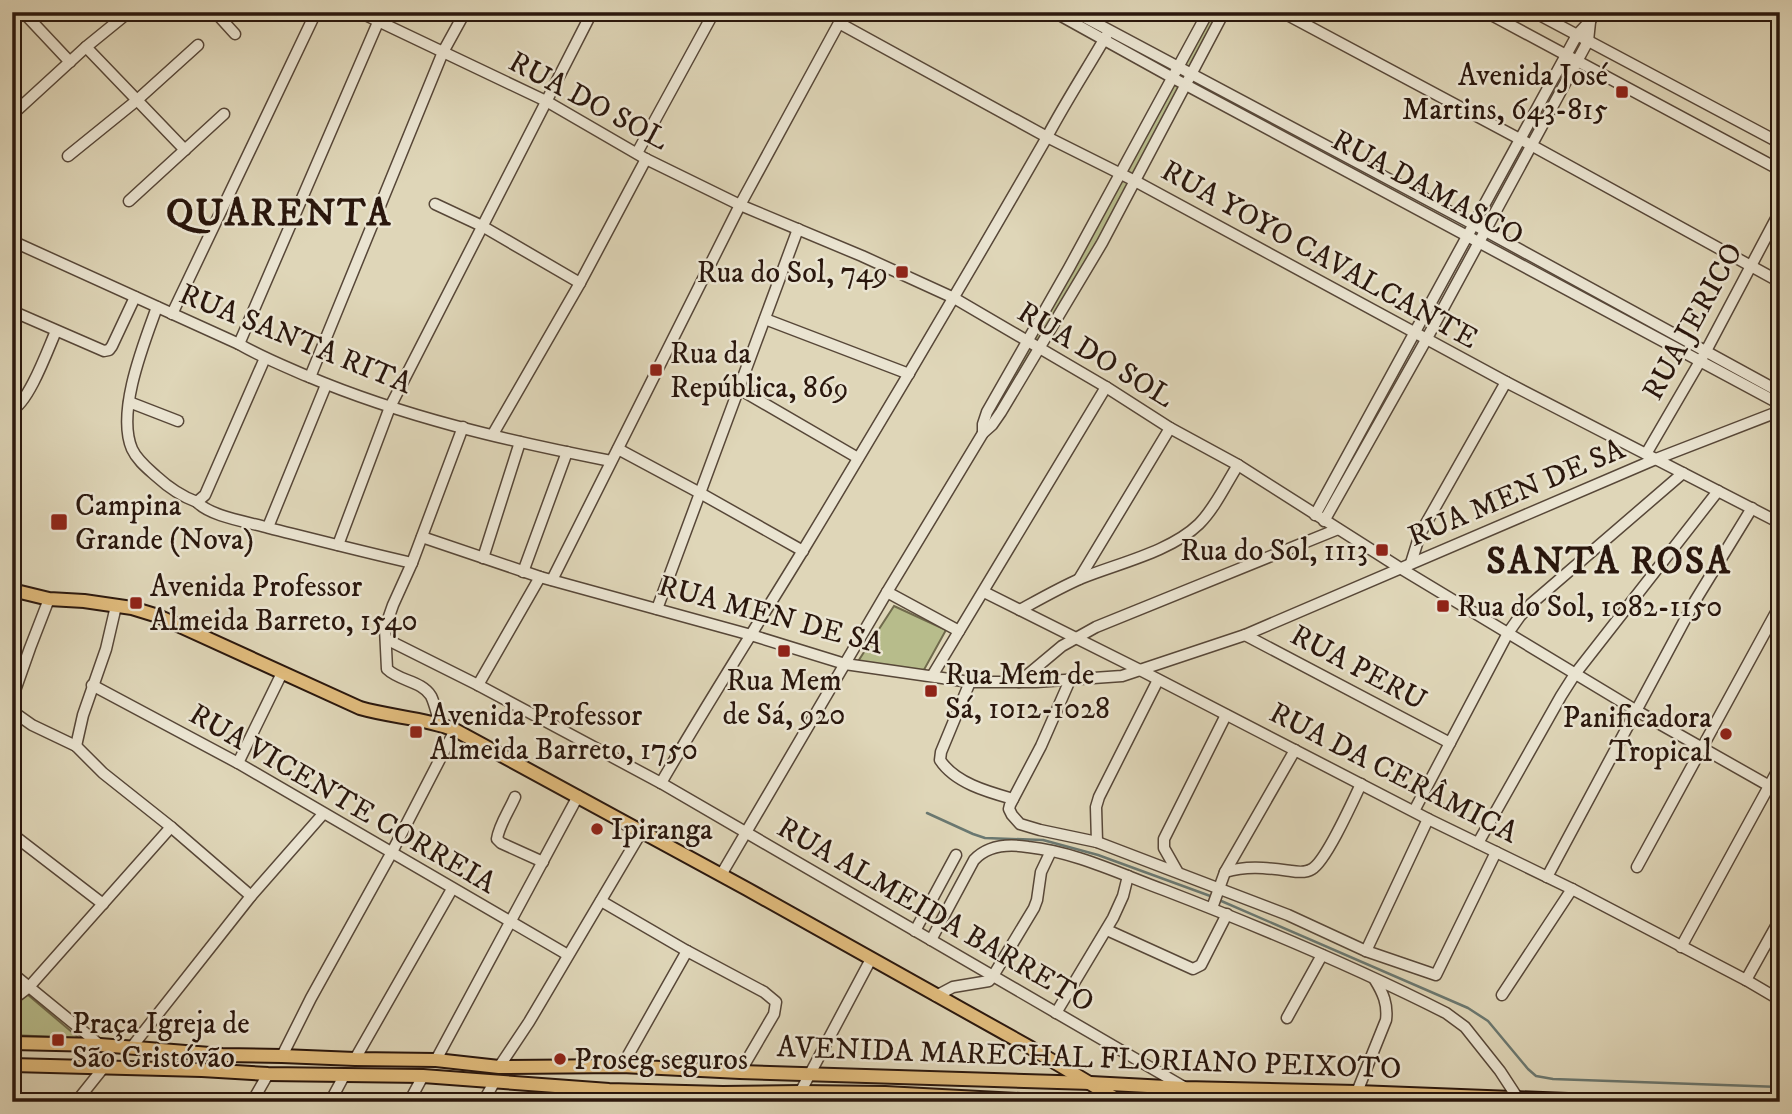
<svg xmlns="http://www.w3.org/2000/svg" width="1792" height="1114" font-family="'IM FELL DW Pica',serif">
<rect width="100%" height="100%" fill="#dfd6b8"/>
<filter id="stains"><feTurbulence type="fractalNoise" baseFrequency=".00286" numOctaves="4"/><feColorMatrix values="0 0 0 0 .2 0 0 0 0 .09 0 0 0 0 .02 0 0 0 .5 -.17"/></filter>
<radialGradient id="worn" r=".72"><stop offset=".6" stop-color="#630" stop-opacity="0"/><stop offset="1" stop-color="#630" stop-opacity=".3"/></radialGradient>
<g fill="#b7bc8b" stroke="#706a4c" stroke-width="2">
<path d="M1211,12H1222C1148,151 1073,289 991,424L986,420Z"/>
<polygon points="894,606 946,630 920,677 855,666"/>
<polygon points="21,989 79,1038 12,1035 12,1001"/>
</g>
<g fill="none" stroke-linecap="round" stroke-linejoin="round">
<g stroke="#6a7871" stroke-width="2.5">
<polyline points="927,813 973,834 985,838 1043,840 1098,855 1213,897"/>
<polyline points="1219,900 1468,1008 1488,1021 1528,1069 1536,1076 1553,1079 1780,1087"/>
</g>
<g stroke="#574738" stroke-width="13">
<g id="minor">
<polyline points="23,12 70,62"/>
<polyline points="215,12 235,34"/>
<polyline points="359,12 546,101 646,159 740,205 862,256 954,298 1106,387 1170,428 1238,465 1400,568 1637,711 1780,792"/>
<polyline points="1054,12 1173,78 1780,404"/>
<polyline points="1075,12 1473,224 1780,392"/>
<polyline points="1282,12 1531,145 1780,282"/>
<polyline points="1486,12 1780,170"/>
<polyline points="1534,12 1780,143"/>
<polyline points="1778,12 1780,13"/>
<polyline points="12,20 21,12"/>
<polyline points="839,23 1047,137 1135,181 1506,382 1780,523"/>
<polyline points="86,47 185,150"/>
<polyline points="14,113 86,47 129,12"/>
<polyline points="637,153 714,12"/>
<polyline points="68,156 136,101 198,45"/>
<polyline points="129,201 224,114"/>
<polyline points="435,204 482,226 580,283"/>
<path d="M12,241L239,344C261,357 284,366 307,376C404,417 508,441 611,461"/>
<path d="M157,307C144,343 116,412 132,449C137,460 147,468 156,476C168,487 183,497 197,502L205,495L265,358"/>
<polyline points="12,311 104,351 109,350 112,346 135,297"/>
<polyline points="172,314 316,12"/>
<polyline points="765,319 909,374"/>
<polyline points="239,344 379,20"/>
<polyline points="310,377 443,52 465,12"/>
<polyline points="739,389 858,458"/>
<polyline points="129,402 178,421"/>
<path d="M12,410C29,402 48,349 56,331"/>
<polyline points="983,433 983,424 987,412 1069,268 1208,12"/>
<polyline points="493,434 580,283 646,159"/>
<polyline points="618,449 700,493 803,551"/>
<polyline points="1646,454 1706,351 1780,211"/>
<path d="M197,502C211,517 249,522 269,528C317,540 364,552 412,563"/>
<polyline points="1315,515 1577,35 1590,21 1595,12"/>
<polyline points="1324,521 1426,340 1588,41 1590,22"/>
<polyline points="268,527 326,385"/>
<polyline points="422,537 540,577 751,635 845,664 970,682 1036,682 1122,676 1245,635 1656,459 1780,411"/>
<polyline points="338,545 390,407 592,12"/>
<polyline points="483,558 520,442"/>
<polyline points="1411,563 1420,534 1506,382"/>
<polyline points="523,572 567,452"/>
<polyline points="1079,579 1170,428"/>
<polyline points="552,580 740,205 845,12"/>
<polyline points="887,592 959,631"/>
<polyline points="984,592 1140,670 1428,819 1572,889 1746,980 1780,1000"/>
<polyline points="657,609 798,229"/>
<path d="M1020,610C1040,599 1061,587 1082,578C1119,563 1170,552 1199,524C1215,508 1226,484 1238,465"/>
<polyline points="1245,635 1450,743"/>
<polyline points="386,639 478,685 661,783 1184,1087"/>
<polyline points="932,676 1106,387"/>
<polyline points="1070,680 1041,746 1010,805 1009,809 1012,815 1020,824 1040,830 1097,842 1288,915 1366,951 1436,975 1496,852"/>
<path d="M970,682L941,752L940,760C955,783 988,792 1013,799"/>
<polyline points="1019,682 1062,646 1096,627 1338,529"/>
<polyline points="92,685 238,763 568,955"/>
<polyline points="478,685 540,577"/>
<polyline points="12,699 30,648 49,599"/>
<polyline points="15,713 32,725 76,746 103,773 171,827 251,896"/>
<path d="M440,724C437,715 435,704 431,696C422,681 399,681 387,669L385,628L393,605L412,563L463,427"/>
<polyline points="76,746 83,715 106,649 116,606"/>
<polyline points="238,763 282,673"/>
<path d="M661,783C706,705 755,629 802,552C885,415 967,276 1047,137C1066,101 1089,66 1109,31"/>
<path d="M515,797C509,811 499,825 497,839L501,843L543,862"/>
<polyline points="1414,811 1508,633 1520,616 1531,604 1683,473"/>
<polyline points="12,834 103,904"/>
<polyline points="1097,842 1096,807 1099,797 1158,680"/>
<polyline points="1478,843 1561,696 1575,674 1718,491"/>
<polyline points="1637,867 1780,605"/>
<polyline points="1177,871 1164,848 1164,839 1226,715"/>
<path d="M1225,872C1248,865 1267,868 1291,871C1297,872 1306,873 1312,869C1326,861 1353,801 1361,784"/>
<polyline points="721,875 887,592 983,433 992,425 1001,412 1102,243 1224,12"/>
<polyline points="1547,877 1695,601 1752,508"/>
<polyline points="601,901 687,951 764,992 776,1002 774,1014 740,1072"/>
<polyline points="1212,908 1225,872 1295,750"/>
<polyline points="1107,930 1193,969 1201,965 1227,914"/>
<polyline points="915,931 956,855"/>
<path d="M931,940L974,860C988,845 1010,844 1028,847C1076,852 1120,874 1164,890C1260,927 1355,967 1446,1013L1465,1027L1500,1071L1517,1097"/>
<polyline points="1681,947 1780,766"/>
<polyline points="1366,951 1428,819"/>
<polyline points="12,973 100,1045"/>
<polyline points="1746,980 1780,919"/>
<polyline points="1502,995 1572,889"/>
<polyline points="936,996 953,987 989,981 993,976 1034,908 1037,900 1041,872 1051,851"/>
<polyline points="12,1000 29,987 171,827"/>
<polyline points="1056,1013 1113,918 1123,896 1128,876"/>
<polyline points="1287,1018 1322,955"/>
<polyline points="131,1048 251,896 323,814"/>
<polyline points="282,1056 311,998 392,852 455,730"/>
<polyline points="355,1059 452,889"/>
<polyline points="436,1060 578,796"/>
<polyline points="622,1066 687,951"/>
<polyline points="499,1067 529,1022 642,831"/>
<path d="M1357,1092L1386,1020C1388,1004 1383,993 1375,980"/>
<polyline points="76,1102 104,1067"/>
<polyline points="252,1102 268,1074"/>
<polyline points="330,1102 344,1076"/>
<polyline points="409,1102 423,1076"/>
<polyline points="483,1102 495,1081"/>
<polyline points="795,1102 871,959"/>
</g>
</g>
<g stroke="#2a170d" stroke-width="16">
<g id="major">
<path d="M12,590L49,599L84,601L132,608L158,616L360,708C391,717 425,718 455,730L747,889L1031,1048L1121,1102"/>
<polyline points="12,1043 100,1045 222,1055 282,1056 355,1059 436,1060 499,1067 622,1066 740,1072 1091,1083 1185,1088 1357,1092 1619,1102"/>
<polyline points="12,1065 202,1070 268,1074 423,1076 609,1090 723,1093 800,1092 885,1093 1058,1102"/>
</g>
</g>
<use href="#minor" stroke="#eae4d1" stroke-width="10"/>
<use href="#major" stroke="#e0bb7c" stroke-width="12"/>
</g>
<g fill="#8f2418" stroke="#eae4d1" stroke-width="2.5">
<rect x="1615" y="85" width="14" height="14" rx="3.5"/>
<rect x="895" y="265" width="14" height="14" rx="3.5"/>
<rect x="649" y="363" width="14" height="14" rx="3.5"/>
<rect x="50" y="513" width="18" height="18" rx="3.5"/>
<rect x="1375" y="543" width="14" height="14" rx="3.5"/>
<rect x="129" y="596" width="14" height="14" rx="3.5"/>
<rect x="1436" y="599" width="14" height="14" rx="3.5"/>
<rect x="777" y="644" width="14" height="14" rx="3.5"/>
<rect x="924" y="684" width="14" height="14" rx="3.5"/>
<rect x="409" y="725" width="14" height="14" rx="3.5"/>
<circle cx="1726" cy="734" r="7"/>
<circle cx="597" cy="829" r="7"/>
<rect x="51" y="1033" width="14" height="14" rx="3.5"/>
<circle cx="560" cy="1059" r="7"/>
</g>
<g text-anchor="middle" stroke-width="5" stroke-linejoin="round" paint-order="stroke">
<g font-size="30" fill="#2a170d" stroke="#eae4d1" text-anchor="start">
<text x="1608" y="85" text-anchor="end">Avenida José<tspan x="1608" dy="34">Martins, 643-815</tspan></text>
<text x="888" y="282" text-anchor="end">Rua do Sol, 749</text>
<text x="670" y="363">Rua da<tspan x="670" dy="34">República, 869</tspan></text>
<text x="75" y="515">Campina<tspan x="75" dy="34">Grande (Nova)</tspan></text>
<text x="1368" y="560" text-anchor="end">Rua do Sol, 1113</text>
<text x="150" y="596">Avenida Professor<tspan x="150" dy="34">Almeida Barreto, 1540</tspan></text>
<text x="1457" y="616">Rua do Sol, 1082-1150</text>
<text x="945" y="684">Rua Mem de<tspan x="945" dy="34">Sá, 1012-1028</tspan></text>
<text x="784" y="690" text-anchor="middle">Rua Mem<tspan x="784" dy="34">de Sá, 920</tspan></text>
<text x="430" y="725">Avenida Professor<tspan x="430" dy="34">Almeida Barreto, 1750</tspan></text>
<text x="1712" y="727" text-anchor="end">Panificadora<tspan x="1712" dy="34">Tropical</tspan></text>
<text x="611" y="839">Ipiranga</text>
<text x="72" y="1033">Praça Igreja de<tspan x="72" dy="34">São Cristóvão</tspan></text>
<text x="574" y="1069">Proseg seguros</text>
</g>
<g font-size="30" fill="#2a170d" stroke="#eae4d1">
<text transform="translate(589 100) rotate(28)" y="10">RUA DO SOL</text>
<text transform="translate(1428 187) rotate(28)" y="10">RUA DAMASCO</text>
<text transform="translate(1320 254) rotate(29)" y="10">RUA YOYO CAVALCANTE</text>
<text transform="translate(1692 321) rotate(-61)" y="10">RUA JERICO</text>
<text transform="translate(296 338) rotate(22)" y="10">RUA SANTA RITA</text>
<text transform="translate(1096 354) rotate(31)" y="10">RUA DO SOL</text>
<text transform="translate(1516 492) rotate(-23)" y="10">RUA MEN DE SA</text>
<text transform="translate(771 614) rotate(15)" y="10">RUA MEN DE SA</text>
<text transform="translate(1359 667) rotate(28)" y="10">RUA PERU</text>
<text transform="translate(1394 772) rotate(27)" y="10">RUA DA CERÂMICA</text>
<text transform="translate(343 798) rotate(30)" y="10">RUA VICENTE CORREIA</text>
<text transform="translate(936 914) rotate(30)" y="10">RUA ALMEIDA BARRETO</text>
<text transform="translate(1089 1057) rotate(2)" y="10">AVENIDA MARECHAL FLORIANO PEIXOTO</text>
</g>
<g font-size="37" font-weight="bold" letter-spacing="2" fill="#2a170d" stroke="#eae4d1">
<text x="279" y="225">QUARENTA</text>
<text x="1609" y="573">SANTA ROSA</text>
</g>
</g>
<rect width="1792" height="1114" fill="none" stroke="#dfd6b8" stroke-width="42"/>
<rect x="14" y="14" width="1764" height="1086" fill="none" stroke="#2a170d" stroke-width="3.5"/>
<rect x="21" y="21" width="1750" height="1072" fill="none" stroke="#2a170d" stroke-width="2"/>
<rect width="100%" height="100%" filter="url(#stains)"/>
<rect width="100%" height="100%" fill="url(#worn)"/>
</svg>
